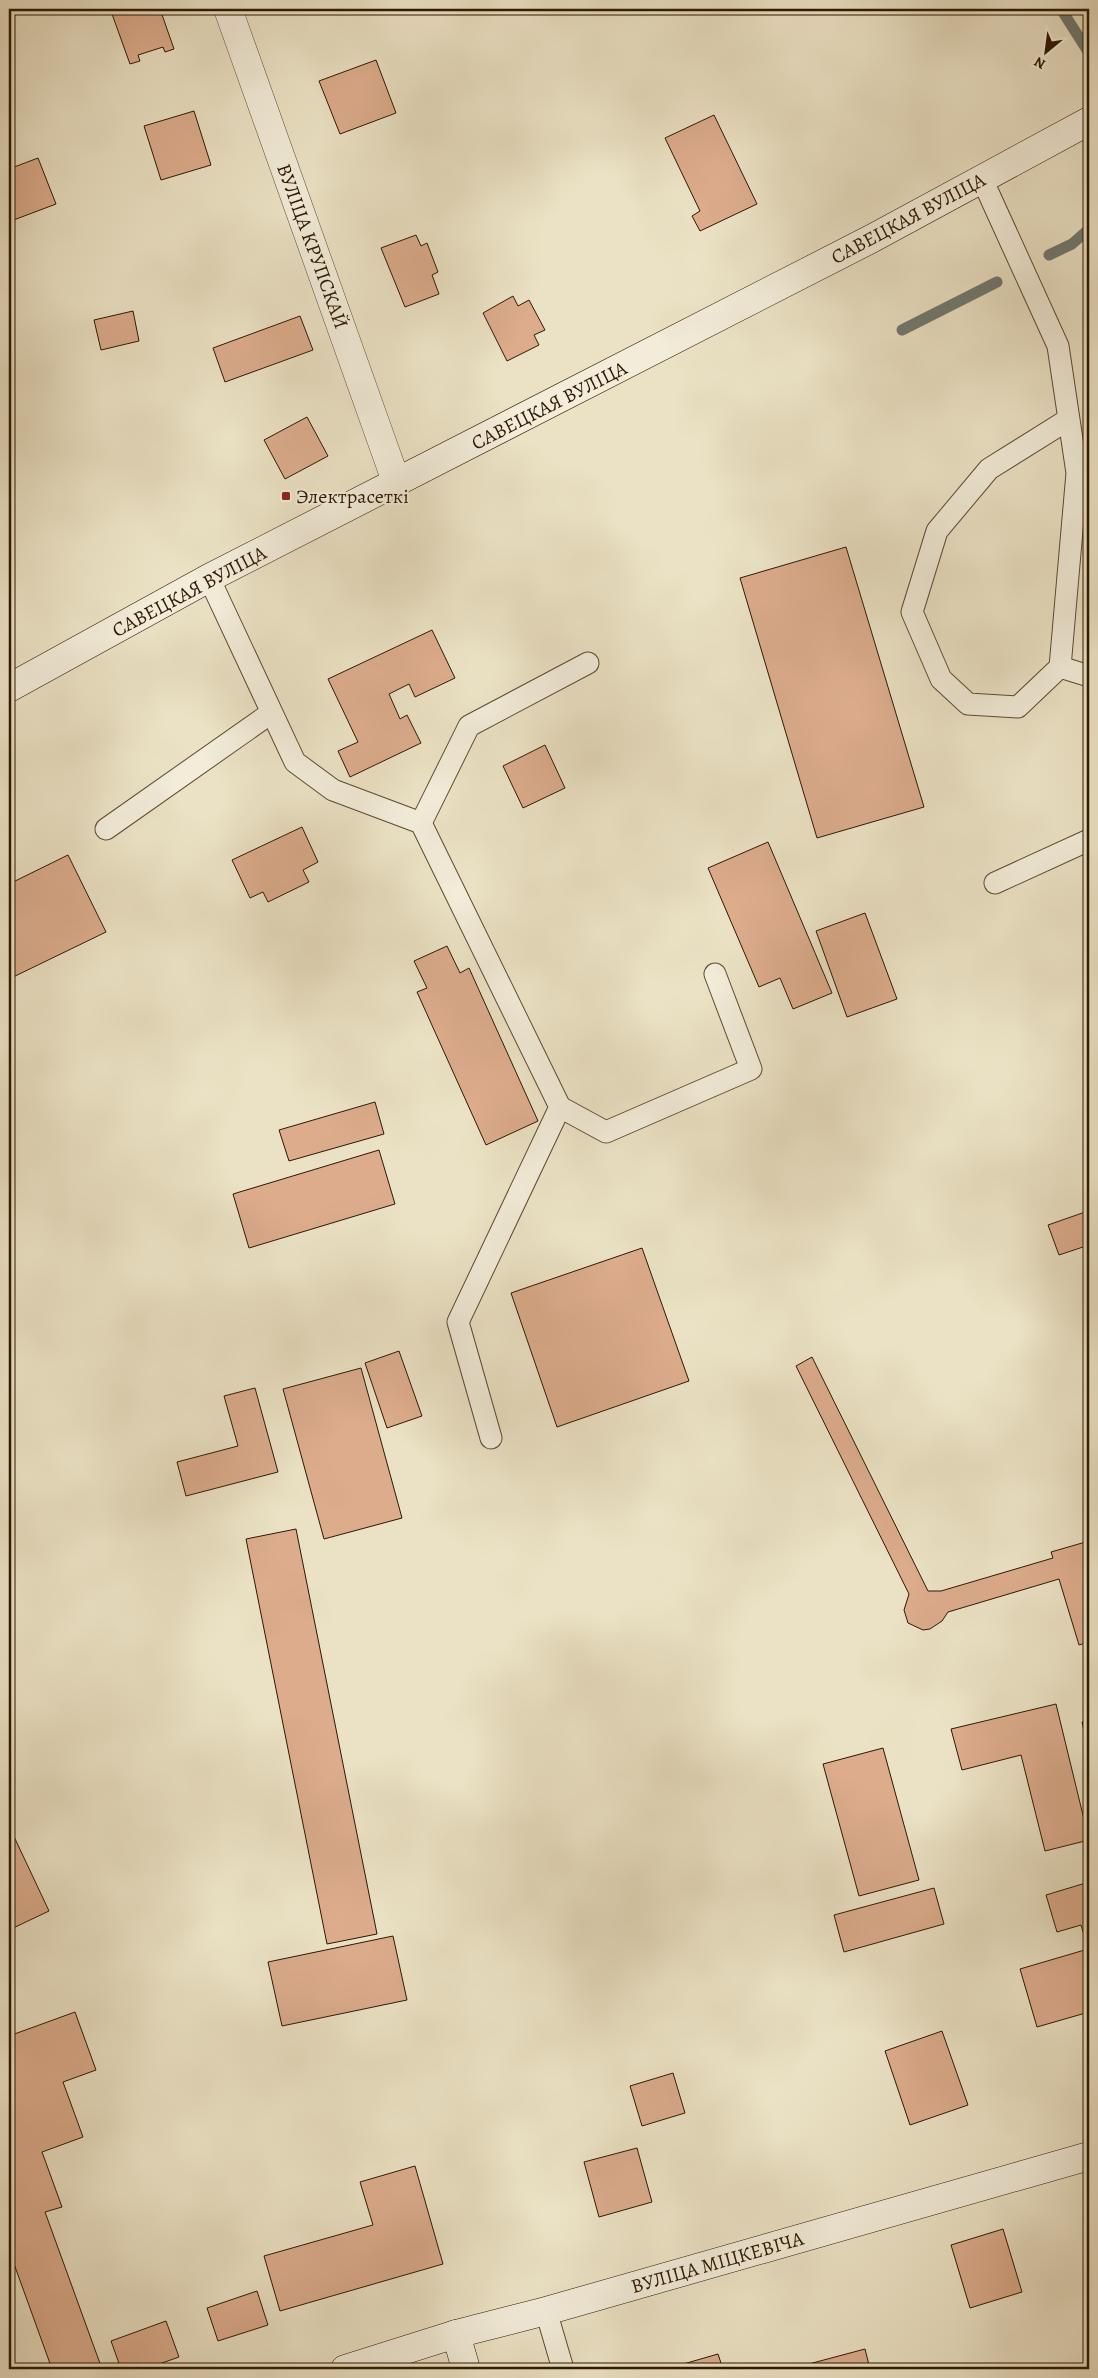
<svg xmlns="http://www.w3.org/2000/svg" width="1098" height="2378" font-family="Alegreya,serif">
<rect width="100%" height="100%" fill="#ebe2c5"/>
<filter id="stains"><feTurbulence type="fractalNoise" baseFrequency=".004" numOctaves="4"/><feColorMatrix values="0 0 0 0 .2 0 0 0 0 .09 0 0 0 0 .02 0 0 0 .5 -.17"/></filter>
<radialGradient id="worn" r=".72"><stop offset=".6" stop-color="#630" stop-opacity="0"/><stop offset="1" stop-color="#630" stop-opacity=".3"/></radialGradient>
<g fill="none" stroke-linecap="round" stroke-linejoin="round">
<g stroke="#707a72" stroke-width="11">
<polyline points="1061,9 1089,53"/>
<polyline points="1049,255 1072,244 1089,229"/>
<polyline points="902,330 997,282"/>
</g>
</g>
<g fill="#dcac8d" stroke="#2d1801">
<polygon points="129,9 160,9 174,49 165,52 163,47 138,55 140,61 130,64 112,14"/>
<polygon points="376,60 396,113 340,134 319,81"/>
<polygon points="194,111 211,165 161,180 144,126"/>
<polygon points="714,115 757,204 700,231 692,216 700,211 665,138"/>
<polygon points="38,158 56,204 11,221 9,215 9,169"/>
<polygon points="416,235 421,246 427,243 438,272 432,275 439,294 405,307 381,248"/>
<polygon points="513,296 518,306 529,300 545,330 534,335 539,345 507,361 483,313"/>
<polygon points="133,311 139,341 101,350 94,320"/>
<polygon points="300,316 313,350 225,382 213,348"/>
<polygon points="307,417 328,456 285,479 264,440"/>
<polygon points="846,547 924,807 817,838 740,578"/>
<polygon points="432,630 455,678 415,697 409,684 389,694 400,719 407,715 421,743 350,777 338,751 358,742 328,679"/>
<polygon points="545,745 565,788 523,808 503,766"/>
<polygon points="302,827 318,862 303,870 309,882 268,902 263,892 250,898 232,860"/>
<polygon points="768,842 832,993 793,1009 780,978 759,987 708,868"/>
<polygon points="68,855 106,932 9,979 9,884"/>
<polygon points="865,913 897,999 847,1017 816,931"/>
<polygon points="447,946 460,973 469,968 538,1121 486,1145 417,992 427,988 414,961"/>
<polygon points="375,1102 384,1134 289,1161 279,1130"/>
<polygon points="379,1150 395,1204 249,1248 233,1194"/>
<polygon points="1088,1211 1089,1245 1059,1255 1048,1225"/>
<polygon points="642,1248 689,1381 557,1427 511,1293"/>
<polygon points="399,1351 422,1416 387,1428 365,1363"/>
<polygon points="812,1357 928,1591 941,1591 1053,1558 1051,1552 1089,1541 1089,1642 1079,1645 1059,1579 948,1612 942,1621 930,1629 923,1630 908,1623 904,1610 909,1594 796,1366"/>
<polygon points="361,1368 402,1518 324,1539 283,1389"/>
<polygon points="255,1388 278,1472 186,1496 177,1462 238,1446 224,1396"/>
<polygon points="296,1529 377,1934 327,1944 246,1539"/>
<polygon points="1056,1704 1089,1840 1045,1851 1021,1755 962,1770 951,1729"/>
<polygon points="1089,1720 1089,1753 1082,1722"/>
<polygon points="883,1748 919,1880 859,1896 823,1764"/>
<polygon points="9,1826 49,1911 9,1930"/>
<polygon points="1089,1882 1089,2012 1037,2027 1020,1969 1088,1949 1081,1925 1057,1932 1046,1895"/>
<polygon points="934,1888 944,1924 844,1952 834,1915"/>
<polygon points="393,1936 407,2000 282,2026 268,1962"/>
<polygon points="75,2012 96,2070 63,2082 83,2137 42,2152 62,2207 45,2212 102,2369 52,2369 9,2250 9,2036"/>
<polygon points="942,2031 968,2105 910,2125 885,2051"/>
<polygon points="673,2073 685,2113 642,2126 630,2086"/>
<polygon points="637,2148 652,2202 599,2217 584,2162"/>
<polygon points="415,2166 443,2264 280,2311 264,2256 373,2225 360,2182"/>
<polygon points="1003,2229 1022,2292 970,2308 951,2245"/>
<polygon points="257,2291 268,2325 218,2341 207,2308"/>
<polygon points="166,2321 179,2357 145,2369 121,2369 111,2341"/>
<polygon points="865,2349 870,2369 790,2369"/>
<polygon points="718,2354 723,2369 666,2369"/>
</g>
<g fill="none" stroke-linecap="round" stroke-linejoin="round">
<g stroke="#5c4a32" stroke-width="23">
<g id="lane">
<polyline points="982,179 1058,346 1077,473 1060,667 1018,707 968,704 941,679 912,612 937,531 989,469 1069,419"/>
<polyline points="209,578 295,762 333,790 421,823 560,1107 458,1322 491,1438"/>
<polyline points="1060,667 1089,676"/>
<polyline points="421,823 469,726 588,663"/>
<polyline points="106,829 271,713"/>
<polyline points="995,883 1089,840"/>
<polyline points="560,1107 606,1132 751,1069 715,974"/>
<polyline points="546,2311 563,2369"/>
</g>
</g>
<g stroke="#5c4a32" stroke-width="29">
<polyline id="street" points="228,9 397,484"/>
</g>
<g stroke="#2d1801" stroke-width="29">
<g id="secondary">
<polyline points="9,688 209,578 871,239 1089,121"/>
<polyline points="456,2334 466,2369"/>
<polyline points="345,2369 456,2334 546,2311 1089,2156"/>
</g>
</g>
<use href="#lane" stroke="#f2ecd9" stroke-width="21"/>
<use href="#street" stroke="#f2ecd9" stroke-width="28"/>
<use href="#secondary" stroke="#f2ecd9" stroke-width="28"/>
</g>
<rect fill="#8f2418" stroke="#f2ecd9" stroke-width="2" x="281" y="491" width="10" height="10" rx="2.5"/>
<g text-anchor="middle" stroke-width="4" stroke-linejoin="round" paint-order="stroke">
<g font-size="20" fill="#2d1801" stroke="#f2ecd9">
<text transform="translate(908 218) rotate(-28)" y="7">САВЕЦКАЯ ВУЛІЦА</text>
<text transform="translate(313 246) rotate(70)" y="7">ВУЛІЦА КРУПСКАЙ</text>
<text transform="translate(549 405) rotate(-27)" y="7">САВЕЦКАЯ ВУЛІЦА</text>
<text transform="translate(189 591) rotate(-28)" y="7">САВЕЦКАЯ ВУЛІЦА</text>
<text transform="translate(717 2262) rotate(-16)" y="7">ВУЛІЦА МІЦКЕВІЧА</text>
</g>
<g font-size="20" fill="#2d1801" stroke="#f2ecd9" text-anchor="start">
<text x="296" y="503">Электрасеткі</text>
</g>
</g>
<rect width="1098" height="2378" fill="none" stroke="#ebe2c5" stroke-width="30"/>
<rect x="10" y="10" width="1078" height="2358" fill="none" stroke="#2d1801" stroke-width="2.5"/>
<rect x="15" y="15" width="1068" height="2348" fill="none" stroke="#2d1801"/>
<g transform="translate(1046 52) rotate(209)" stroke="#f2ecd9" stroke-width="4" paint-order="stroke">
<path d="M0-4L9 19L0 12L-9 19Z" fill="#2d1801"/>
<text y="-8" font-size="14" font-weight="bold" text-anchor="middle" fill="#2d1801">N</text>
</g>
<rect width="100%" height="100%" filter="url(#stains)"/>
<rect width="100%" height="100%" fill="url(#worn)"/>
</svg>
